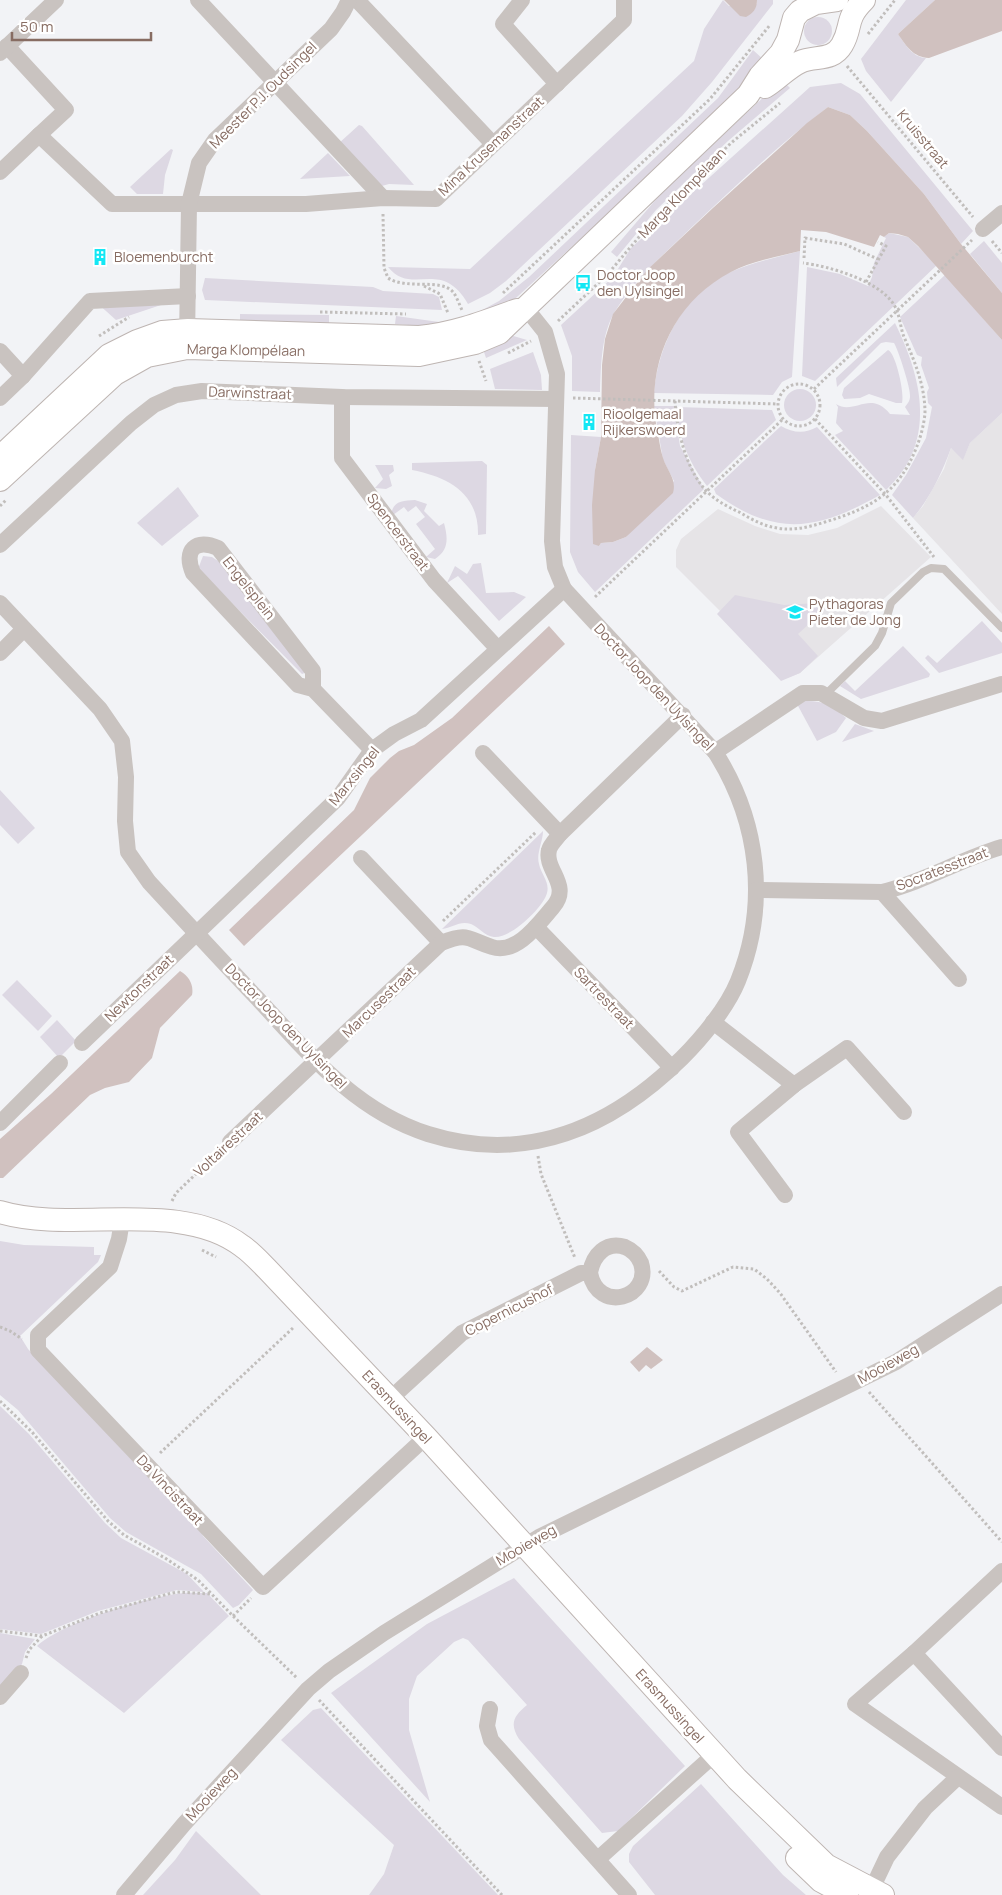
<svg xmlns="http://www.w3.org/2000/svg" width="1002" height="1895" font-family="Manrope,sans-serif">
<rect width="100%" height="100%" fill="#f2f3f6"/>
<g fill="#e6e4e7">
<polygon points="1002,413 1002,614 913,518 923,506 944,469 951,448 963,459 970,443"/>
<polygon points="881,506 931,557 800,673 787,678 676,567 676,550 681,539 718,509 755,526 780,534 808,535 837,528"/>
</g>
<g fill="#ddd8e3">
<path d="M723,0L729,6L757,4V0H773V4L712,82L682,116L506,281L490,293L468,304C441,257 412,297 388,267L470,269L694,61L704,29Z"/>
<path d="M906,0H935L898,34C906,45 912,57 926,58L891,102L866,71L861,59Z"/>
<circle cx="818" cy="31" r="14"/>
<polygon points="753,50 764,60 749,79 671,156 517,297 503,308 473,315 499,301 529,277 718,98"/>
<polygon points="782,80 790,88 728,141 656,210 617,257 611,252 664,190"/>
<path d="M841,83L860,94L973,231L961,244L924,194L867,131L850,115L828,107C781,143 736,185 693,226C665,253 634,280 614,313C601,336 601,367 600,392L572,391V356L561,325L613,277L631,248L810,87Z"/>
<polygon points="359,125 362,126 414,185 389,184 378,187 338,144"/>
<polygon points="171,149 173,150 165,175 163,194 137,194 130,187"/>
<polygon points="328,153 350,176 300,179"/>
<polygon points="889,233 908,237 937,265 815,381 802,376 807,267 840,274 868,286 872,277 874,263 886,238 884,237"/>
<polygon points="984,241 1002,263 1002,293 970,254"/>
<path d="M800,251L792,377L782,382L773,395L654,393C658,343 685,291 733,271C754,262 778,257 800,251Z"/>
<path d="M945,275L1002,340V413L970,443L963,460L951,448C942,473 930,498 913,518L892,495L906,475L926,438L932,407L928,403L927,392L929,388L921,365L922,357L917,355L900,317Z"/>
<polygon points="205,278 373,287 383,291 433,294 439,297 442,310 205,300 202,290"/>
<polygon points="96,302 164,304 116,320"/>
<polygon points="240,314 329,315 329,323 281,329 240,327"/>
<polygon points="396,316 439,322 447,321 449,328 395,324"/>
<path d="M895,323C922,378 938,442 886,490L835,435L843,431L836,423L838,407L836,404C854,416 870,389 890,414L910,415L905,407C908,403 910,401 910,396C911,389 898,349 894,343L886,342L881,343L837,387L836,378Z"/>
<polygon points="510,335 527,340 486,358 482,346"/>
<path d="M888,350C896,353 905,395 902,403H896L869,394L860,398L844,399L842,395L844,388Z"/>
<polygon points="533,352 541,375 542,390 495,389 490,369"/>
<circle cx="800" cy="405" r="16"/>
<polygon points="654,406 674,406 680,446 704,489 595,592 578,572 570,552 571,435 601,437 595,470 599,546 601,543 613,542 626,537 674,481 663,460"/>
<path d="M677,407L772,410L776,420L707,486C688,462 678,437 677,407Z"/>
<path d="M781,426C793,433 805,434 817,427L880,495C817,530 777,538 716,494L714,489Z"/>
<path d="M482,461L487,465L486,534L478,535C479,493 448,477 412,470V463Z"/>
<polygon points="375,465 393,465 394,471 389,475 392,486 386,489 375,488 383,479"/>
<polygon points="178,487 199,516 162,546 137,523"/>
<path d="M415,500L427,504L424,511L439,526L444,523C448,538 449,550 435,559L426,557L435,549L416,524L425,517L416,506L408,512L404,507L393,515L391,514C394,500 403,501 415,500Z"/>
<polygon points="203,556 212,557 221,563 307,672 302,674 198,569"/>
<polygon points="481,563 486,593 514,592 526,597 499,621 458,576 447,583 455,566 467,574 473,564"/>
<polygon points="735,595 784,605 833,602 798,634 818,656 800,673 781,681 717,614"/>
<polygon points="982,621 1002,643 1002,653 939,673 925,658 928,655 937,663"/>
<polygon points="903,646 930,674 929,677 861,699 840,686 845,681 855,691"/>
<path d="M803,701C822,700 833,705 846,718L836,732L817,741L797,704Z"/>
<polygon points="855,724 874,731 842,742"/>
<polygon points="0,790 35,828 18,844 0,825"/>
<path d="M543,831C543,842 536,853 539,864C541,874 550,882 547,893C543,908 510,939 494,937C484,936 479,927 471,924C460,920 452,928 442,929Z"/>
<polygon points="17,980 52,1016 38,1031 2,995"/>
<polygon points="57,1020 76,1041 59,1058 40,1037"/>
<polygon points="0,1241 24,1245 94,1247 94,1255 101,1255 98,1262 20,1336 28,1349 189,1521 199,1526 203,1536 253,1590 239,1605 233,1608 201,1574 126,1532 110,1518 18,1410 0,1395"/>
<polygon points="0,1406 29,1434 105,1523 121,1538 187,1574 204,1592 177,1590 98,1611 41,1634 0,1629"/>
<path d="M514,1578L685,1766L618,1831L602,1833L519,1739C509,1723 514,1716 527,1705L468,1640L463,1638L454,1642L417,1676L409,1699V1730L430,1802L331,1693L427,1624Z"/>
<path d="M207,1593L229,1616L124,1713L37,1646C64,1622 141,1599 176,1594C186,1592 197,1593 207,1593Z"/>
<polygon points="0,1633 35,1639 25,1652 22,1664 0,1692"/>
<polygon points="321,1708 498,1895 369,1895 384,1874 394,1845 281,1740 313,1710"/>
<polygon points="701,1784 783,1875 806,1895 655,1895 629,1862 629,1854 633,1846"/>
<polygon points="196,1831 261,1895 143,1895 175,1860"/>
</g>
<g fill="#d0c1bf">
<path d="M724,0H757C757,9 753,13 746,17L740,16Z"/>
<path d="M935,0H1002V31L929,58C913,57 907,47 898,34Z"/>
<path d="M828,107L850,115L867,131L924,194L961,244L1002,293V340L918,246L908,237L898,234L889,233L884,237L880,235L874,247L826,232L801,230L800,251C777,257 751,261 731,272C673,302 645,366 657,429C659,438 660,449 663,458C667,471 677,479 673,493L626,537L613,542L601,543L599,546L593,544L592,505L595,470L601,437L602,365L605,339L613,314L647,270L714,207L807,123Z"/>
<polygon points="549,626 565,644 244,946 229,930 354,810 370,778 390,758 399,751 414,745 452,718"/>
<path d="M180,971C189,976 194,985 192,995L160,1028L152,1058L129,1082L105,1088L90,1095L3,1178H0V1139L51,1094Z"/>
<polygon points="647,1347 663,1360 651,1369 646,1365 639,1372 630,1362"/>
</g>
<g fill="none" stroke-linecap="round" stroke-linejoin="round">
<g stroke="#beb5b2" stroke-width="24">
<g id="secondary">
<path d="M765,87C777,80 787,68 800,62C815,55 832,62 842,45C853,26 844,20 864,0"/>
<path d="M0,457L109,355L137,341L162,332L188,330L419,337C453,334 484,322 517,310"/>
<polyline points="0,480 115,374 147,356 187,348 419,355 475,343 499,333 748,95 760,76 781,53 788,40 794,18 800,11 816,3 837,0"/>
<path d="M0,1212C73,1234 179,1198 242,1246C251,1252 259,1261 267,1269L426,1437L737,1779L826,1865L883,1895"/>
<polyline points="797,1858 821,1881 847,1895"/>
</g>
</g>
<g stroke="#c1bebc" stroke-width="3" stroke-dasharray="2.5 2.5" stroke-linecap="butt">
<polyline points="868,34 895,0"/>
<polyline points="847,66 973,217"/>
<path d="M383,214L384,268L388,278C406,290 441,278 453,292C457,297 459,304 462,310"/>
<polyline points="992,241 1002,253"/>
<polyline points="804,258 805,238 844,244 878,259"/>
<polyline points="866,282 886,246 878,242"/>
<polyline points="424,286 440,294 448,313"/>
<polyline points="503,293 710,99 770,25"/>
<polyline points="320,312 406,314"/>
<polyline points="558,321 607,275 660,212 731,143 780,103"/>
<polyline points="99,336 129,317"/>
<polyline points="508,353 531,341"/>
<polyline points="479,361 486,381"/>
<circle cx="799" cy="405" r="21"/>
<polyline points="814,389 972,240"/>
<polyline points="573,398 778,404"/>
<path d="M675,401C677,431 687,477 713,497C721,503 730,508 739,512C751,519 763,526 777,528C794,531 809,527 825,522C871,508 899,493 917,446C921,436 924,424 925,413C925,386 915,362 904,337C900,327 900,314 894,305C880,281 829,266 803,263"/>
<polyline points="815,419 886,495 934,557"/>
<polyline points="0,506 7,499"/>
<polyline points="595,597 783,419"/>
<polyline points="443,921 536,832"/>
<polyline points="538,1156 541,1174 575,1258"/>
<polyline points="172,1201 176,1193 219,1152"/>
<polyline points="202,1250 216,1257"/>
<polyline points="659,1271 674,1287 682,1291 733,1267 754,1269 767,1279 780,1293 836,1372"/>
<polyline points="0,1327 10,1331 22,1339"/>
<polyline points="869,1392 1002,1542"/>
<polyline points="0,1401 32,1432 108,1521 124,1535 165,1558 198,1580 233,1616 297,1678"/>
<polyline points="160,1453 294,1327"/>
<polyline points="233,1616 251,1598"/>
<polyline points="0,1631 42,1636 100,1613 168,1594 177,1592 211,1594"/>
<polyline points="26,1658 29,1650 42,1636"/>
<polyline points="319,1700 502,1895"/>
</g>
<polyline stroke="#c9c3c0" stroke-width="8" points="825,695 875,646 882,633 891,603 923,572 931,568 944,569 1002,628"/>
<g stroke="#c9c3c0" stroke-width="16">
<polyline points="198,0 383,198"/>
<polyline points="357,0 493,144"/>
<polyline points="522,0 503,24 557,84"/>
<polyline points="7,46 66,110 39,135"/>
<polyline points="0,53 56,0"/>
<polyline points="0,172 39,135 112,204 306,204 383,198 436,199 624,20 624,0"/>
<polyline points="983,229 1002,213"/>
<polyline points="187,341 189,204 199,163 215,140 331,29 343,12 349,0"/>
<polyline points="0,351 23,376"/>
<polyline points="342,397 342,458 434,580 498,649"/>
<polyline points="0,398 23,376 90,301 188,296"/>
<polyline points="0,545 131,423 154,405 176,395 202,391 342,397 556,399"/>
<path d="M0,603L100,709L122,741L126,777L125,821L128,852L149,882C185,921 221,960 258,999C308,1053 355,1111 428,1134C527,1165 612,1127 682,1058C702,1038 727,1008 738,981C769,904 759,821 715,752L564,589L555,567L552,541L557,374L545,332L525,307"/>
<polyline points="0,653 24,629"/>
<path d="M313,689V671L218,548C196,538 183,550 193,573L298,685L313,689L372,750"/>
<polyline points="715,752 803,693 821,693 864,718 882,721 1002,684"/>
<polyline points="483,753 560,834"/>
<polyline points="361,858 441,943"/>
<path d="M756,890L882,892C924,882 961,859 1002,847"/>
<polyline points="882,892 959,979"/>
<polyline points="536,927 672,1068"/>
<polyline points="713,1022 794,1085"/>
<polyline points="82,1043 338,798 372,750 394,734 421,720 564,589"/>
<polyline points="0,1123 60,1063"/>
<path d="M230,1142L441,943C469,932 467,939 492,947C517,955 539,923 553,907C572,885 544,870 549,850C550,845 557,838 560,834L683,715"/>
<polyline points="785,1195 738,1132 794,1085 847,1048 904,1112"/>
<polyline points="122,1220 119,1239 110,1267 38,1335 38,1350 263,1587 426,1437"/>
<path d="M390,1399L462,1333L581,1273H590C598,1314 652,1298 641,1263C638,1256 632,1250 625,1247C606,1241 593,1255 590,1273"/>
<polyline points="914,1653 1002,1571"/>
<polyline points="0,1697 21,1673"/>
<polyline points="490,1709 487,1726 491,1740 629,1895"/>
<polyline points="1002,1748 914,1653 855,1704 1002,1807"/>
<polyline points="598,1859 715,1754"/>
<polyline points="124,1895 184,1824 308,1689 329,1671 384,1633 539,1537 896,1362 1002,1294"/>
<polyline points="869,1895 887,1857 925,1808 958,1777"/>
</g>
<use href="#secondary" stroke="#fff" stroke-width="22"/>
</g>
<defs>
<g id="building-bare" transform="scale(1.35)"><path d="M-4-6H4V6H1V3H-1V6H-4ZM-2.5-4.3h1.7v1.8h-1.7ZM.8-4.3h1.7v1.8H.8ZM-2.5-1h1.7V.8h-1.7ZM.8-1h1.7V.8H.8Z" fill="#14e7f4" stroke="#fff" stroke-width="2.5" paint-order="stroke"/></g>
<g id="bus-bare" transform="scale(1.35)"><path d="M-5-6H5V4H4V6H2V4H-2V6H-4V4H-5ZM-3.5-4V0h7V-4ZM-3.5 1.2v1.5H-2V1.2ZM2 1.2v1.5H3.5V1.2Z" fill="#14e7f4" stroke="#fff" stroke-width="2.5" paint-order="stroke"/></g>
<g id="school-bare" transform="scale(1.35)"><path d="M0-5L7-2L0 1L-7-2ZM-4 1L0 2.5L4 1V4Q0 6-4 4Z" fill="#14e7f4" stroke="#fff" stroke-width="2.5" paint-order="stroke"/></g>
</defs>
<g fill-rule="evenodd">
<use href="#building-bare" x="100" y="257"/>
<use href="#bus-bare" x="583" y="283"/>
<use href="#building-bare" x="589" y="422"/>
<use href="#school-bare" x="795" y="612"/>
</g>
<g text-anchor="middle" stroke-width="5" stroke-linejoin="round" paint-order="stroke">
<g font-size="14" fill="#876c62" stroke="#fff">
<text transform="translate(263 95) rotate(-45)" y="5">Meester P.J. Oudsingel</text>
<text transform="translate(923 139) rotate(50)" y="5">Kruisstraat</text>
<text transform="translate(491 146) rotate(-43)" y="5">Mina Krusemanstraat</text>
<text transform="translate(682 193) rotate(-46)" y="5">Marga Klompélaan</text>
<text transform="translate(246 350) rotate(1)" y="5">Marga Klompélaan</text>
<text transform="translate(250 393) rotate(2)" y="5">Darwinstraat</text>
<text transform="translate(398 532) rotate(53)" y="5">Spencerstraat</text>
<text transform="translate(249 588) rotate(52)" y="5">Engelsplein</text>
<text transform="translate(654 687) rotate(47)" y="5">Doctor Joop den Uylsingel</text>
<text transform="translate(354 776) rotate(-51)" y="5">Marxsingel</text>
<text transform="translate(942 869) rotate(-21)" y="5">Socratesstraat</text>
<text transform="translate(139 988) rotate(-44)" y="5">Newtonstraat</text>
<text transform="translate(604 998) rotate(46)" y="5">Sartrestraat</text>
<text transform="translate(379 1002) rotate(-44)" y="5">Marcusestraat</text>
<text transform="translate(286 1026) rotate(46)" y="5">Doctor Joop den Uylsingel</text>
<text transform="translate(228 1144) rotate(-43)" y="5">Voltairestraat</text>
<text transform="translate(509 1310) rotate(-27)" y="5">Copernicushof</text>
<text transform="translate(888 1364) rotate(-29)" y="5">Mooieweg</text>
<text transform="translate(397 1407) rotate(47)" y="5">Erasmussingel</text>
<text transform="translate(170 1490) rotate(47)" y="5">Da Vincistraat</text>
<text transform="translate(526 1545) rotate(-30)" y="5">Mooieweg</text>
<text transform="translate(670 1706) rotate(48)" y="5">Erasmussingel</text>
<text transform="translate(211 1794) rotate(-47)" y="5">Mooieweg</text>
</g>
<g font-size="14" fill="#876c62" stroke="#fff" text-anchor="start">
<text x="114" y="262">Bloemenburcht</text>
<text x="597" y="280">Doctor Joop<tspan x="597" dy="16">den Uylsingel</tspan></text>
<text x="603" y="419">Rioolgemaal<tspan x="603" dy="16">Rijkerswoerd</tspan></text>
<text x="809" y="609">Pythagoras<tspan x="809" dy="16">Pieter de Jong</tspan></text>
</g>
</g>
<path d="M12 32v8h139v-8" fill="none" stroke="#876c62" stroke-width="2.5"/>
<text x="20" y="32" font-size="15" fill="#876c62" stroke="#ffffff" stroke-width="4" paint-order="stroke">50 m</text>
</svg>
